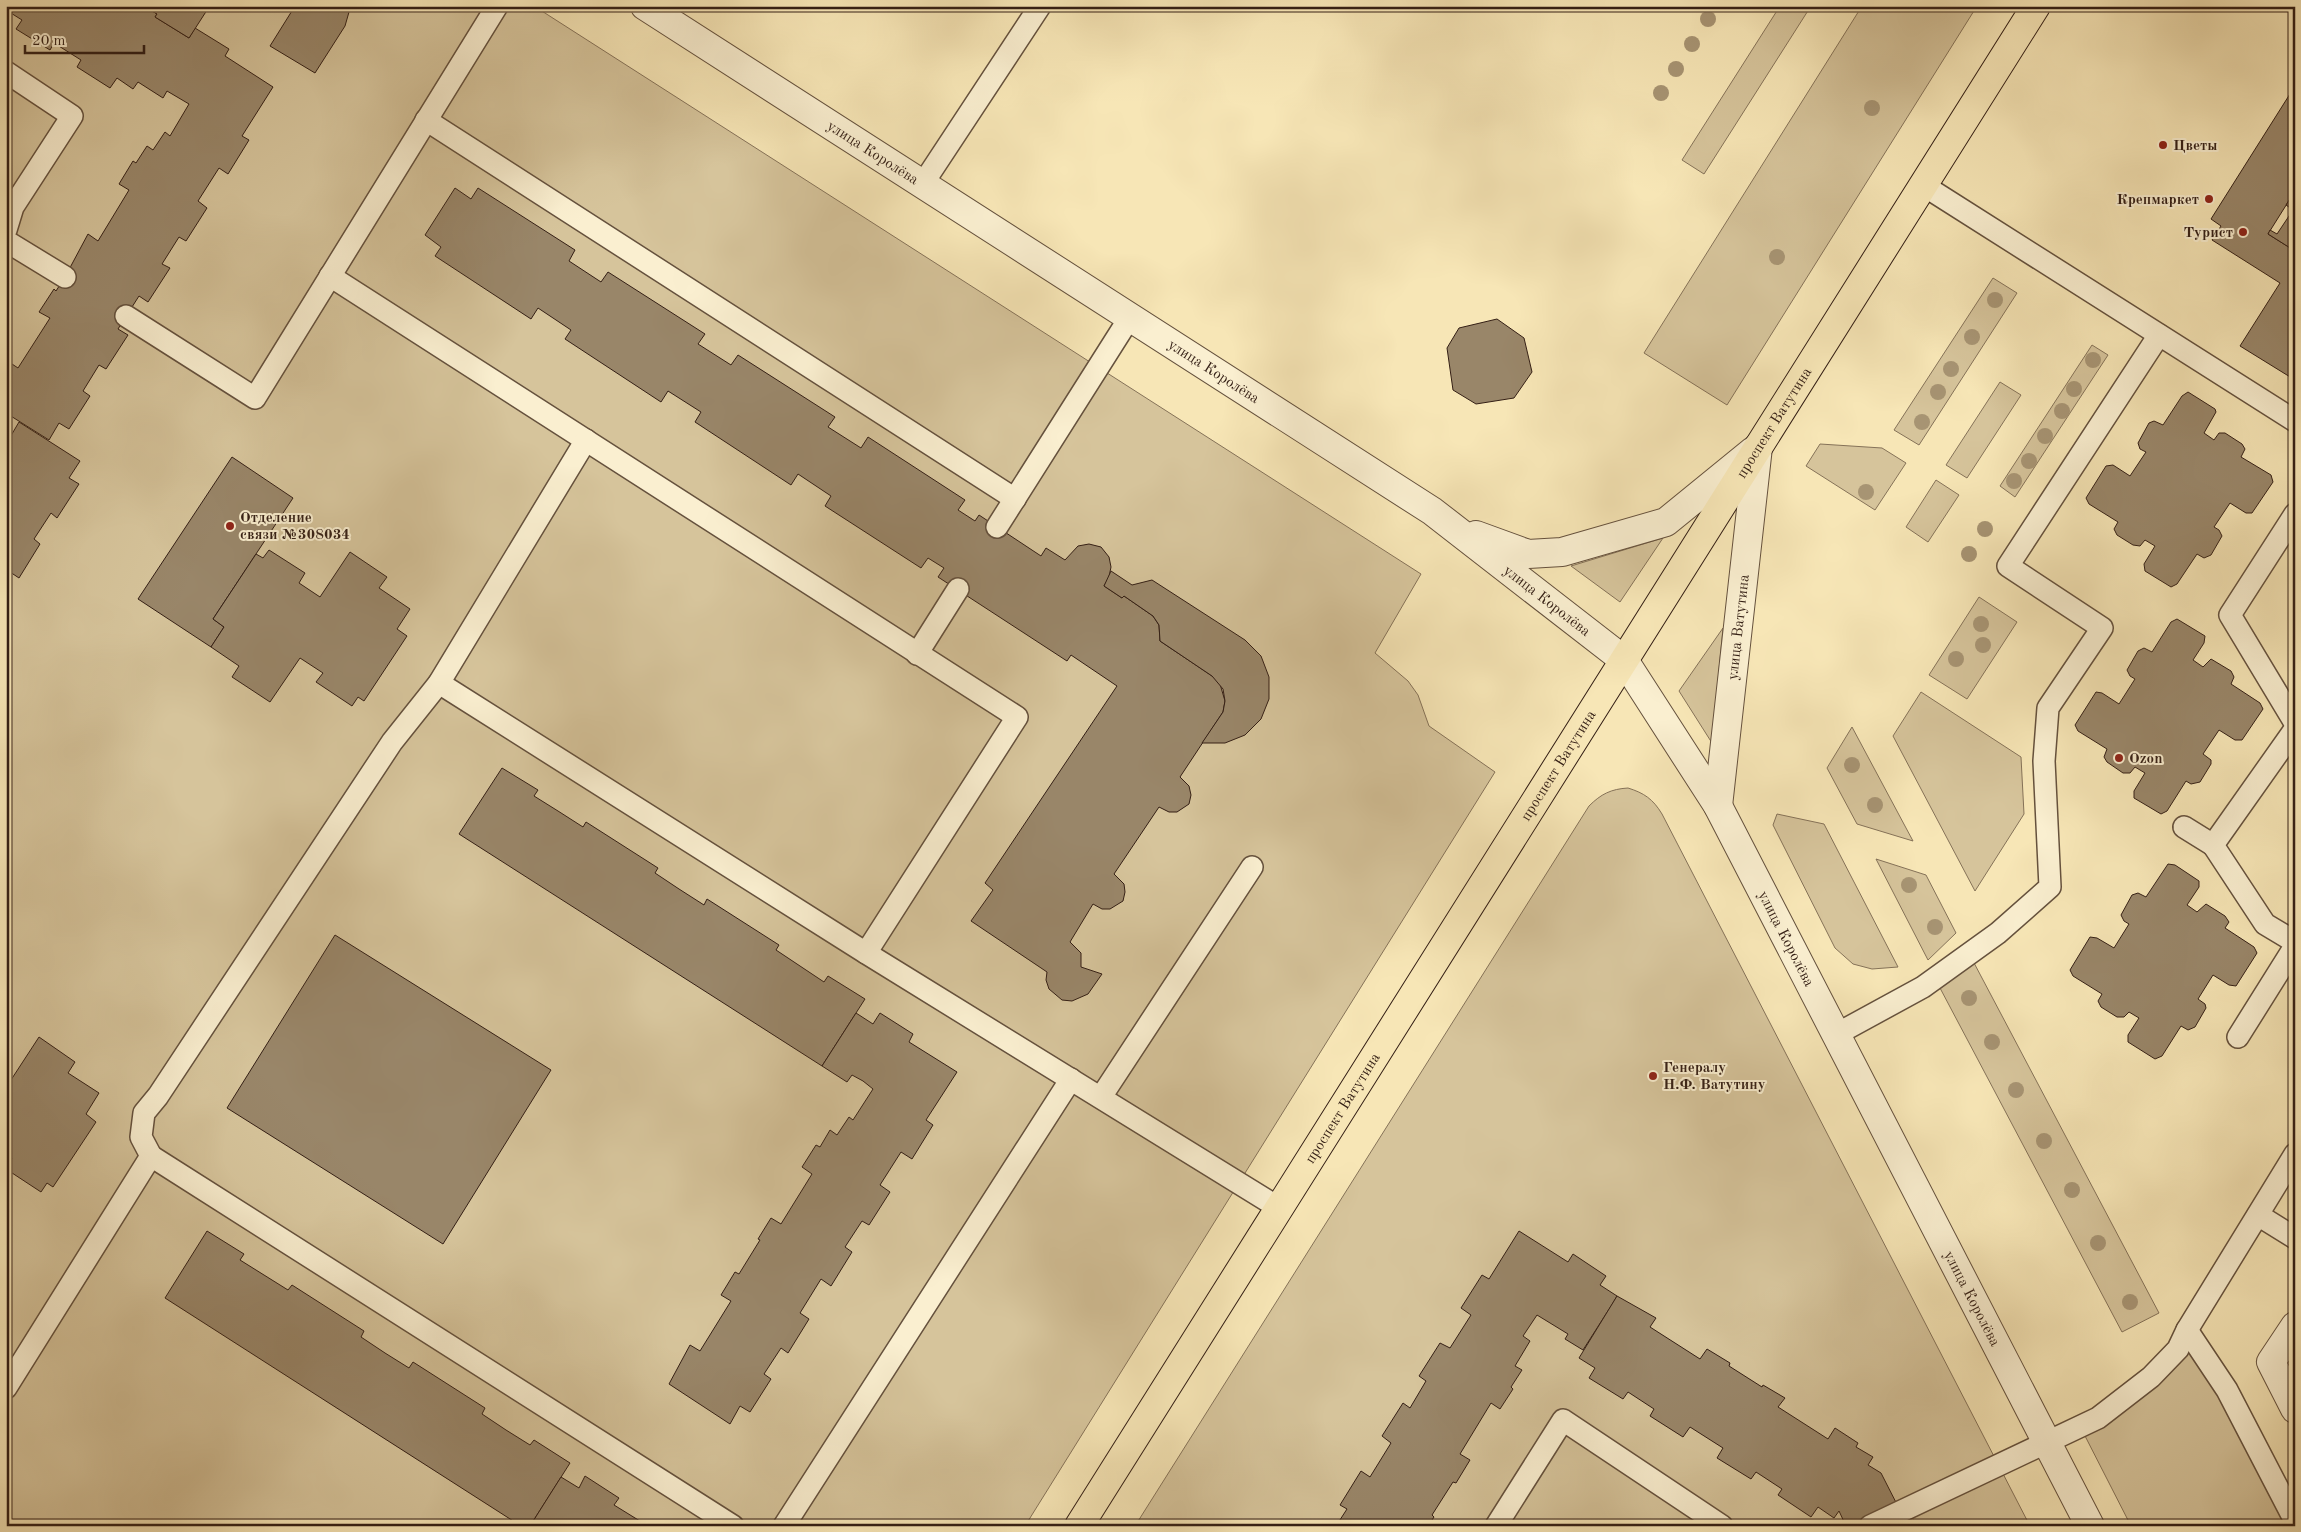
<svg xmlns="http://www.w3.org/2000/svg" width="2301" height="1532" font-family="'Old Standard TT',serif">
<rect width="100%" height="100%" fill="#f7e6b6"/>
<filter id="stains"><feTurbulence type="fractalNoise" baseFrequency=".004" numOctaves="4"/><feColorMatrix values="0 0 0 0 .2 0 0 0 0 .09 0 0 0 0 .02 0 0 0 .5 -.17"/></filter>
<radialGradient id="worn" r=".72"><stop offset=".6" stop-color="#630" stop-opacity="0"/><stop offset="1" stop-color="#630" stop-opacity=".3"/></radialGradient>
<g fill="#d6c49b" stroke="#857258">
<polygon points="6,6 534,6 1421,574 1375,653 1408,681 1418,695 1429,726 1495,772 1025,1526 6,1526"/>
<polygon points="1780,6 1811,6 1704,174 1682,160"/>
<polygon points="1862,6 1977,6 1727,405 1644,353"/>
<polygon points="1993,278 2017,293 1919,445 1894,430"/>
<polygon points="2092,345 2108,355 2015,497 2000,486"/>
<polygon points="2000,382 2021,395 1967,478 1946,465"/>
<polygon points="1820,444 1882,448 1906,463 1875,510 1806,466"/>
<polygon points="1936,480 1959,495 1928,542 1906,527"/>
<polygon points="1663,538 1620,602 1571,566"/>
<polygon points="1979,597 2017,622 1967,699 1929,675"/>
<polygon points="1723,628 1712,743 1679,691"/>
<polygon points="1921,692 2021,757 2024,814 1975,891 1893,736"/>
<polygon points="1852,727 1913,841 1857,824 1827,768"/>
<path d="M1628,788C1644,793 1653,799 1662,814L2030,1526H1135L1589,806C1601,794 1611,789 1628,788Z"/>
<polygon points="1777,814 1824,824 1898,967 1872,969 1853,964 1835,948 1773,825"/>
<polygon points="1876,859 1926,875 1956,933 1928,960"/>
<polygon points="1973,961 2159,1313 2122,1332 1940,988"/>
<polygon points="2188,1338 2292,1526 2131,1526 2083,1432"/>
</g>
<g fill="#998669" stroke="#341f15">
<polygon points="6,6 121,6 128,10 130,6 144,6 157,14 155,17 189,38 195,28 229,49 225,56 273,87 242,136 249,140 228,174 219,168 198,201 207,208 186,241 179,237 162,264 170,268 148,302 139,296 118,329 128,335 106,369 99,365 83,391 90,396 69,429 59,423 49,440 6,413 6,367 9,362 18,368 50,318 39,312 54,289 56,291 65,277 88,234 98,241 129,190 119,184 133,161 136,163 147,146 153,150 165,132 170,136 189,104 167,91 163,98 138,82 133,89 117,78 110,88 77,67 81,60 54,43 50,50 16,29 22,20 6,10"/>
<polygon points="144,6 209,6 209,7 189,38 155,17 157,14"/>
<polygon points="295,6 345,6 349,12 345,26 315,73 270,46"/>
<polygon points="2295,86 2295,191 2268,234 2295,251 2295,380 2240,346 2280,283 2212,240 2221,226 2211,219"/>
<polygon points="455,188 471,199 478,188 575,250 569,261 601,282 608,272 705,334 698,344 731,365 738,355 835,417 828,427 861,448 868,437 965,500 958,510 975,521 979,515 1041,556 1046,548 1065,560 1078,546 1089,544 1101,547 1109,557 1111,567 1109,577 1104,586 1122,598 1124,596 1153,616 1159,625 1160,641 1212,676 1220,684 1225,701 1223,712 1180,777 1189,786 1191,795 1189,804 1177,812 1169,812 1159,807 1114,874 1124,884 1125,892 1123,901 1110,909 1102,909 1093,904 1070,942 1081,953 1081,967 1102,974 1088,994 1072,1001 1062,1000 1049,989 1046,980 1047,972 971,921 993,890 985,883 1117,686 1071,655 1067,661 938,577 944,568 928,558 921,568 825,506 831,496 798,474 791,485 695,422 701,412 668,391 661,402 565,339 571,330 538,308 531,319 435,256 441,247 425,235"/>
<polygon points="2295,191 2295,251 2268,234 2270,230 2277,234 2293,210 2286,205"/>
<polygon points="1497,319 1524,338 1532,372 1514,398 1476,404 1453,390 1447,348 1459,328"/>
<polygon points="2188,392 2215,409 2216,412 2204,433 2214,440 2219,433 2225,433 2242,444 2245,449 2241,457 2271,475 2273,482 2252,513 2246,513 2230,503 2214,527 2219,530 2222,536 2211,555 2204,558 2197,554 2177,584 2171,587 2145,571 2144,564 2155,546 2145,540 2140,546 2133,545 2117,535 2114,529 2118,522 2089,504 2086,498 2106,466 2113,465 2130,476 2146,452 2140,449 2138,443 2149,423 2154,421 2163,425 2182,396"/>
<polygon points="19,422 80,461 69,478 79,484 57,518 51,513 34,539 40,544 19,578 10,572 6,577 6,438 9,439"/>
<polygon points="232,457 293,498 213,619 224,627 211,647 138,599"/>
<polygon points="269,550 305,573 299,583 320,597 350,552 387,577 379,588 410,609 397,629 407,636 364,701 358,697 352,706 316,682 323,673 300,658 270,702 232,677 239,666 211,647 224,627 213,619 256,554 263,558"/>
<polygon points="1111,571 1132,585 1152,580 1245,640 1261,656 1269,677 1269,699 1261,719 1245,735 1225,743 1202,743 1223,712 1225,701 1223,689 1212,676 1160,641 1159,625 1153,616 1124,596 1122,598 1104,586"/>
<polygon points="2177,619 2205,636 2204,643 2193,660 2203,667 2211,659 2231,671 2234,677 2231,684 2260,703 2263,709 2242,740 2235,740 2219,730 2203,754 2211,760 2211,764 2200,782 2191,784 2186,781 2167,811 2161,814 2134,798 2134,791 2145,773 2135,767 2130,773 2123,773 2107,762 2104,757 2107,749 2078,731 2075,725 2096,692 2102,693 2119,704 2135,679 2130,676 2127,670 2138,651 2144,648 2152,652 2171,622"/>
<polygon points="502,768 538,790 534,796 558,811 583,827 586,822 658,868 655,873 679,889 704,905 707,899 779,945 776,950 824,982 828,976 865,999 822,1066 459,834"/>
<polygon points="2168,864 2175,865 2199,881 2199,887 2187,905 2197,912 2206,904 2225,916 2229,922 2225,928 2254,947 2257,953 2236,986 2229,985 2213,975 2198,999 2205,1004 2206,1008 2195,1027 2188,1030 2181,1026 2162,1056 2155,1059 2128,1042 2128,1035 2139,1018 2129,1012 2124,1017 2117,1017 2101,1007 2098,1001 2102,994 2073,976 2070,970 2090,937 2097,938 2114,948 2129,924 2124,921 2121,915 2132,895 2138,893 2146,897"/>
<polygon points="335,935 551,1070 443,1244 227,1108"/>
<polygon points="856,1013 873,1024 880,1013 913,1034 909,1042 957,1072 926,1120 933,1125 912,1159 901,1152 880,1185 890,1192 869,1225 862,1221 845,1247 852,1252 831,1286 821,1279 800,1313 809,1319 788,1353 781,1348 764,1374 771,1379 750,1412 740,1406 730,1424 669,1384 690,1345 700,1351 731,1301 721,1295 735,1272 739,1274 760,1240 758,1239 771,1218 781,1224 812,1174 802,1167 816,1145 820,1147 830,1130 837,1135 849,1117 853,1120 873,1089 863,1081 852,1075 847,1082 822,1066"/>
<polygon points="39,1037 75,1062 68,1073 99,1093 86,1114 96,1122 53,1187 47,1183 41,1192 6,1169 12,1158 6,1155 6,1081 9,1083"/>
<polygon points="207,1231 244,1254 240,1260 288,1290 292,1285 364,1331 361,1337 385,1353 409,1368 413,1362 485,1408 482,1414 506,1430 530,1445 534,1440 570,1463 530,1526 521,1526 165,1298"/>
<polygon points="1519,1231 1568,1262 1573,1254 1606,1276 1600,1285 1617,1296 1613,1303 1583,1350 1565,1339 1568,1334 1537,1315 1523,1336 1530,1341 1515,1366 1522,1370 1511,1387 1513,1389 1500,1409 1491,1403 1460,1454 1470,1460 1456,1483 1453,1482 1432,1515 1434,1517 1428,1526 1336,1526 1347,1509 1340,1505 1361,1471 1370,1477 1391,1443 1382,1436 1403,1403 1410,1408 1426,1381 1419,1376 1440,1343 1450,1348 1471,1315 1461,1308 1482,1275 1489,1279"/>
<polygon points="1617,1296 1656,1318 1650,1327 1700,1359 1707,1349 1730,1363 1729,1366 1762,1387 1763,1385 1785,1398 1778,1407 1828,1439 1835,1428 1858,1443 1856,1447 1873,1457 1868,1465 1881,1473 1907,1524 1914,1520 1917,1526 1846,1526 1839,1511 1834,1518 1818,1507 1811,1517 1778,1495 1782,1489 1756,1472 1751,1479 1717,1458 1723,1448 1690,1427 1683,1437 1650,1416 1654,1409 1628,1392 1623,1399 1589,1378 1595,1368 1579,1358"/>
<polygon points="2295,1360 2295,1383 2287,1372"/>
<polygon points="585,1476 619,1498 614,1505 648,1526 530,1526 561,1477 579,1488"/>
</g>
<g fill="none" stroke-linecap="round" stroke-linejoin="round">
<g stroke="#65513d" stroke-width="24">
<g id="service">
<polyline points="6,72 72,116 13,207 6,230"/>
<polyline points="426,120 1015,499"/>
<polyline points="922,185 1040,6"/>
<polyline points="1923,185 2295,421"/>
<polyline points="6,241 65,277"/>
<polyline points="330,276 1017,717 866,953"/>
<polyline points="126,316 255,398 497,6"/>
<polyline points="2295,514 2230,615 2295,723"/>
<polyline points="997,527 1130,317"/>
<polyline points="917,654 958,589"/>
<polyline points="439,683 866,953 1279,1208"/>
<polyline points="2295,729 2213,845 2265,924 2295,942"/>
<polyline points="2184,827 2213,845"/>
<polyline points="1835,1035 1923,987 1998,933 2050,887 2044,761 2048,708 2102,628 2008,566 2159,335"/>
<polyline points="2238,1037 2295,946"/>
<polyline points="1101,1097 1252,867"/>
<polyline points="151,1156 733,1526"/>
<polyline points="2258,1215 2295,1238"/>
<polyline points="2187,1330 2227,1390 2295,1521"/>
<polyline points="6,1388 151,1156 141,1137 144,1113 158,1096 392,742 439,683 586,440"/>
<polyline points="784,1526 1071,1079"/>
<polyline points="1496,1526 1563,1420 1722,1526"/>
<polyline points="1870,1526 2098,1418 2151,1377 2178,1349 2187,1330 2295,1154"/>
</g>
</g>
<g stroke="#65513d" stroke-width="30">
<polyline id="pedestrian" points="2295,1326 2271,1362 2295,1409"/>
</g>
<g stroke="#65513d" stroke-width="30">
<g id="tertiary">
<path id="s1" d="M645,6L1432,511L1624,660L1718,806L2090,1526"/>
<polyline points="1476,535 1528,554 1562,552 1666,522 1753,451"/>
<path id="s2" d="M1718,806L1758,447"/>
</g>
</g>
<g stroke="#341f15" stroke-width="30">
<g id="primary">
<path id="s3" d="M1079,1526L2036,6"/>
</g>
</g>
<use href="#service" stroke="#faefd0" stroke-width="21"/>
<use href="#pedestrian" stroke="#faefd0" stroke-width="28"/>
<use href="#tertiary" stroke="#faefd0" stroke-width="28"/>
<use href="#primary" stroke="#f7e6b6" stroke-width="28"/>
</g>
<g fill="#a79473">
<circle cx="1708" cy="19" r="8"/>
<circle cx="1692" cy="44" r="8"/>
<circle cx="1676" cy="69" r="8"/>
<circle cx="1661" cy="93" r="8"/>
<circle cx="1872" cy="108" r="8"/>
<circle cx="1777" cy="257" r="8"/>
<circle cx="1995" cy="300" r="8"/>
<circle cx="1972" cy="337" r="8"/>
<circle cx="2093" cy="360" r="8"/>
<circle cx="1951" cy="369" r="8"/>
<circle cx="2074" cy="389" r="8"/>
<circle cx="1938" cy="392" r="8"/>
<circle cx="2062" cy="411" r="8"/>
<circle cx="1922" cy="422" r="8"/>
<circle cx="2045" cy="436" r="8"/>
<circle cx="2029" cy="461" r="8"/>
<circle cx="2014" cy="481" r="8"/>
<circle cx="1866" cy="492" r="8"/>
<circle cx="1985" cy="529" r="8"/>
<circle cx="1969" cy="554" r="8"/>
<circle cx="1981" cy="624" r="8"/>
<circle cx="1983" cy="645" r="8"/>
<circle cx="1956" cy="659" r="8"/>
<circle cx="1852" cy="765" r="8"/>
<circle cx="1875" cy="805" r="8"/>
<circle cx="1909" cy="885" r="8"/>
<circle cx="1935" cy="927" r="8"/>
<circle cx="1969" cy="998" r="8"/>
<circle cx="1992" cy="1042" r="8"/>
<circle cx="2016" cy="1090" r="8"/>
<circle cx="2044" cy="1141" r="8"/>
<circle cx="2072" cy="1190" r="8"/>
<circle cx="2098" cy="1243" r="8"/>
<circle cx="2130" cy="1302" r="8"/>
</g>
<g fill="#8f2418" stroke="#faefd0" stroke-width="2">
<circle cx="2163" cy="145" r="5"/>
<circle cx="2209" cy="199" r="5"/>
<circle cx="2243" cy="232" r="5"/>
<circle cx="230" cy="526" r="5"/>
<circle cx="2119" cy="758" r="5"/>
<circle cx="1653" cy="1076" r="5"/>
</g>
<g text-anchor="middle" stroke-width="4" stroke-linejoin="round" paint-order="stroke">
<g font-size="15" font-weight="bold" fill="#341f15" stroke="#faefd0" text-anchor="start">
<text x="2173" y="150">Цветы</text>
<text x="2199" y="204" text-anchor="end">Крепмаркет</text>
<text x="2233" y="237" text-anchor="end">Турист</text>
<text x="240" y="522">Отделение<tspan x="240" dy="17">связи №308034</tspan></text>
<text x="2129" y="763">Ozon</text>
<text x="1663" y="1072">Генералу<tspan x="1663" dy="17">Н.Ф. Ватутину</tspan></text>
</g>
<g font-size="15" fill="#341f15" stroke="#faefd0">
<text dy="5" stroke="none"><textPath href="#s1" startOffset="271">улица Королёва</textPath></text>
<text dy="5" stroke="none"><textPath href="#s1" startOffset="676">улица Королёва</textPath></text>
<text dy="5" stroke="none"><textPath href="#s3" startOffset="1304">проспект Ватутина</textPath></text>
<text dy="5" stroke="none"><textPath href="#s1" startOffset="1081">улица Королёва</textPath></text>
<text dy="5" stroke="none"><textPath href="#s2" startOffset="180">улица Ватутина</textPath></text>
<text dy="5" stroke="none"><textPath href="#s3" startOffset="899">проспект Ватутина</textPath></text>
<text dy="5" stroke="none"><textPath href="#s1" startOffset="1501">улица Королёва</textPath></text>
<text dy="5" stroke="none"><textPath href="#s3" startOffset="494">проспект Ватутина</textPath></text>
<text dy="5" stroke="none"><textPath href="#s1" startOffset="1906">улица Королёва</textPath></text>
</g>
</g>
<rect width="2301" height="1532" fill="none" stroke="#f7e6b6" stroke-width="25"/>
<rect x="8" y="8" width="2286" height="1517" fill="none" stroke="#341f15" stroke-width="2.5"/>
<rect x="12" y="12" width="2276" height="1507" fill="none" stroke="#341f15"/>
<path d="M25 45v8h119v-8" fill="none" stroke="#341f15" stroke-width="2.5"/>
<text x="32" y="45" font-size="15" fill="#341f15" stroke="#faefd0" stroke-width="4" paint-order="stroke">20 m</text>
<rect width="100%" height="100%" filter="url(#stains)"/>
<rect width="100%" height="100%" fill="url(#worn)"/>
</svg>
